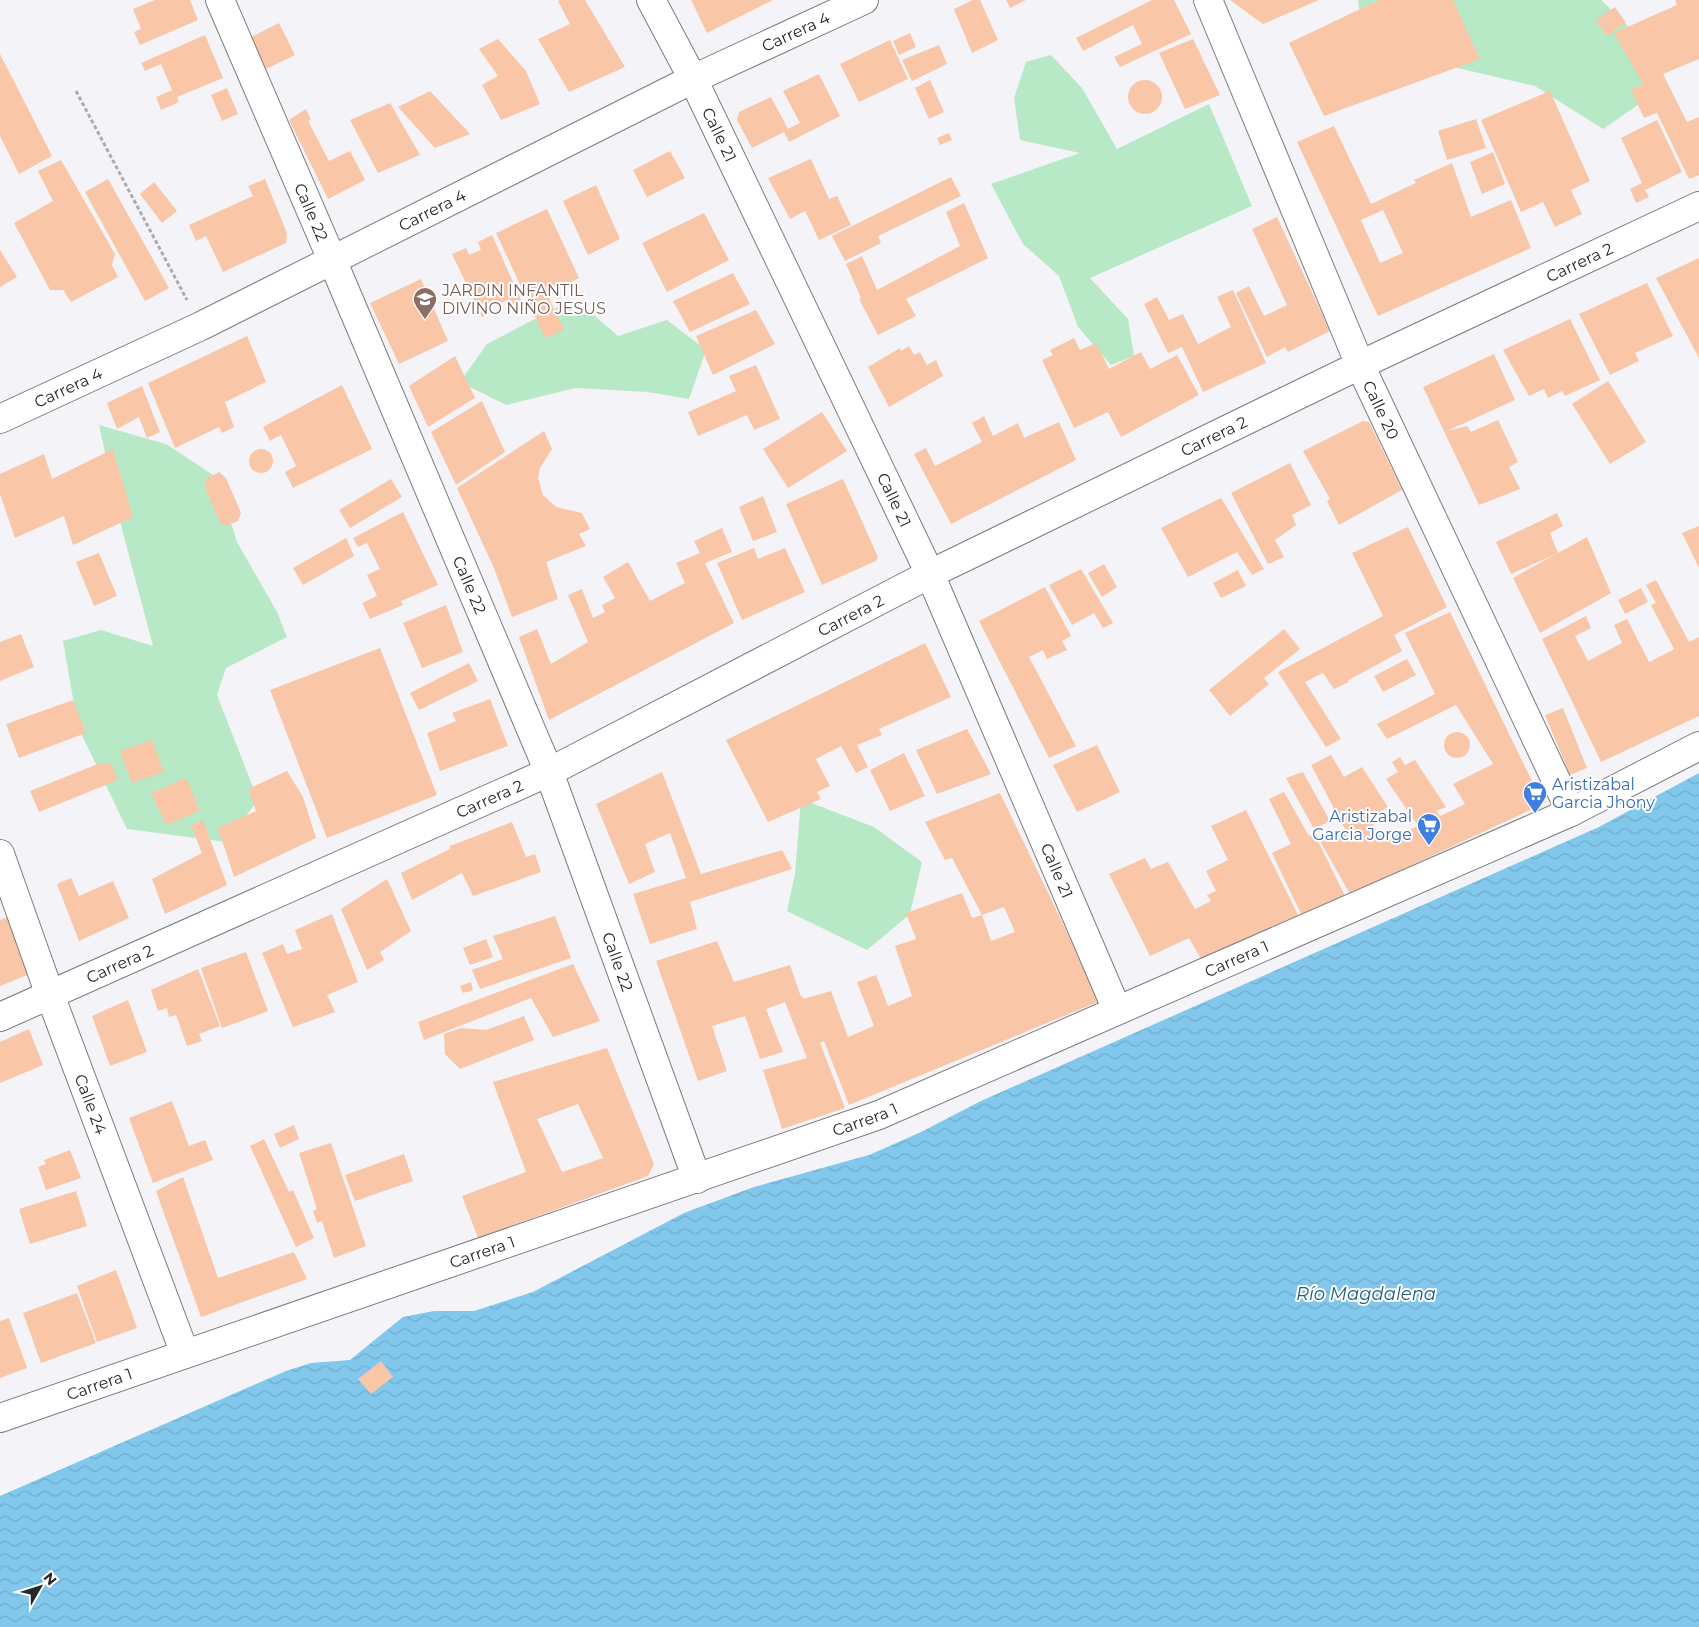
<svg xmlns="http://www.w3.org/2000/svg" width="1699" height="1627" font-family="Montserrat,sans-serif">
<defs>
<pattern id="water-waves" width="16" height="10" patternUnits="userSpaceOnUse" patternTransform="scale(1.25)"><rect width="16" height="10" fill="#82c8ed"/><path d="M0 5q4-4 8 0t8 0" fill="none" stroke="#70accb"/></pattern>
</defs>
<rect width="100%" height="100%" fill="#f3f3f8"/>
<g fill="#b8e9c6">
<polygon points="1358,0 1601,0 1633,31 1651,96 1603,129 1535,86 1449,66 1360,16"/>
<polygon points="1051,55 1082,88 1117,149 1209,104 1252,206 1090,278 1128,319 1134,356 1111,365 1078,327 1059,276 1023,244 991,184 1080,153 1020,140 1014,98 1026,62"/>
<polygon points="558,307 595,316 618,336 667,320 706,350 689,399 648,392 575,388 506,405 460,382 487,344"/>
<polygon points="99,425 166,444 216,477 237,542 277,612 287,637 226,668 217,695 258,800 226,842 127,829 78,727 63,641 101,630 153,646 122,529"/>
<polygon points="801,799 874,827 922,862 910,914 867,950 787,911 795,874"/>
</g>
<polygon fill="url(#water-waves)" points="1699,773 1699,1627 0,1627 0,1496 286,1371 311,1363 350,1360 403,1317 434,1311 474,1311 533,1292 684,1213 754,1187 869,1155 919,1133 981,1101 1599,827"/>
<g fill="#f9c7a8" fill-rule="evenodd">
<polygon points="155,0 190,0 198,20 140,45 134,32 141,29 133,9"/>
<polygon points="560,0 585,0 625,67 569,92 538,39 570,24 558,1"/>
<polygon points="691,0 773,0 707,33"/>
<polygon points="973,0 980,0 998,40 972,53 954,9"/>
<polygon points="1006,0 1026,0 1010,8"/>
<polygon points="1152,0 1174,0 1191,34 1120,67 1114,57 1142,44 1133,25 1083,51 1076,38"/>
<polygon points="1230,0 1319,0 1263,24"/>
<polygon points="1379,0 1453,0 1480,59 1324,116 1289,43"/>
<polygon points="1675,0 1699,0 1699,59 1663,74 1687,122 1699,117 1699,175 1689,179 1657,113 1644,118 1631,90 1643,84 1614,33 1677,5"/>
<polygon points="1615,7 1626,23 1607,36 1596,20"/>
<polygon points="279,23 295,55 264,70 249,38"/>
<polygon points="910,33 916,47 899,55 893,41"/>
<polygon points="205,35 223,78 177,97 179,102 161,110 156,97 172,90 161,64 145,71 141,63"/>
<polygon points="498,39 526,71 540,104 501,120 482,85 498,76 479,49"/>
<polygon points="1193,39 1220,95 1185,109 1159,53"/>
<polygon points="890,40 908,79 859,102 840,64"/>
<polygon points="939,45 947,64 912,81 902,60"/>
<polygon points="0,54 52,156 19,174 0,136"/>
<polygon points="819,74 840,116 789,142 784,132 752,148 737,120 739,112 771,97 788,129 800,123 783,91"/>
<circle cx="1145" cy="97" r="17"/>
<polygon points="930,80 944,112 929,119 915,88"/>
<polygon points="227,88 238,114 222,121 211,95"/>
<polygon points="430,91 470,134 435,148 398,107"/>
<polygon points="1550,91 1590,181 1571,190 1582,214 1555,227 1543,202 1521,212 1481,120"/>
<polygon points="390,103 420,155 378,173 350,120"/>
<polygon points="306,109 311,120 308,121 329,161 350,151 365,180 328,199 289,120"/>
<polygon points="1476,119 1486,148 1447,160 1438,131"/>
<polygon points="1657,120 1682,172 1645,190 1649,197 1636,203 1630,189 1642,183 1621,138"/>
<path d="M1334,126L1371,204L1416,183L1414,180L1452,163L1471,217L1511,200L1531,248L1378,316L1297,142ZM1383,210L1403,253L1380,263L1361,220Z"/>
<polygon points="949,133 952,140 940,145 937,138"/>
<polygon points="670,151 685,178 647,197 633,170"/>
<polygon points="1493,152 1505,184 1482,194 1470,162"/>
<polygon points="811,159 829,199 837,196 851,225 819,240 805,211 790,219 768,178"/>
<polygon points="61,160 115,254 112,265 118,277 71,302 63,290 50,290 14,223 53,201 38,171"/>
<polygon points="951,177 961,196 878,236 881,243 845,261 832,236"/>
<polygon points="108,179 169,288 145,301 85,192"/>
<polygon points="265,179 287,233 286,243 223,272 206,236 196,241 189,225 253,196 248,186"/>
<polygon points="154,182 177,211 162,223 140,194"/>
<polygon points="596,185 620,239 588,255 563,201"/>
<polygon points="964,203 988,258 906,299 916,316 878,335 859,299 861,298 846,264 862,256 877,290 960,246 946,212"/>
<polygon points="547,209 579,278 547,294 564,330 545,338 496,233"/>
<polygon points="704,213 729,260 667,292 642,243"/>
<polygon points="1277,217 1330,331 1288,352 1285,347 1267,357 1236,293 1249,286 1264,316 1287,305 1252,229"/>
<polygon points="492,235 522,302 513,306 510,299 488,308 491,313 482,317 452,254 466,248 469,255 481,250 478,242"/>
<polygon points="0,250 17,277 0,287"/>
<polygon points="1699,258 1699,358 1656,278"/>
<polygon points="733,273 750,304 690,332 673,301"/>
<polygon points="421,279 448,341 399,364 370,303"/>
<polygon points="1647,283 1673,336 1635,353 1639,361 1610,375 1579,314"/>
<polygon points="1233,290 1266,363 1203,392 1182,347 1168,353 1144,304 1157,297 1169,320 1183,314 1198,344 1231,327 1217,297"/>
<polygon points="756,310 775,344 713,375 696,336"/>
<polygon points="1570,319 1600,380 1565,396 1562,391 1548,398 1544,389 1529,396 1503,350"/>
<polygon points="247,336 266,382 225,402 234,427 222,433 219,427 175,448 148,383"/>
<polygon points="1074,338 1080,350 1096,343 1109,369 1141,352 1150,369 1177,355 1199,395 1121,437 1108,412 1074,428 1042,360 1053,355 1050,350"/>
<polygon points="909,346 914,355 920,352 927,365 936,360 943,376 889,407 868,367 900,348 901,351"/>
<polygon points="1494,354 1515,400 1447,431 1467,426 1471,432 1498,420 1518,462 1509,467 1520,489 1479,505 1423,387"/>
<polygon points="455,356 475,398 428,427 409,386"/>
<polygon points="756,365 780,419 754,430 747,415 698,436 688,412 736,391 729,376"/>
<polygon points="1608,381 1646,442 1610,464 1572,404"/>
<polygon points="342,385 372,449 293,488 285,472 296,466 281,435 270,441 263,427"/>
<polygon points="142,386 160,432 147,438 139,417 117,429 107,403"/>
<polygon points="482,401 505,452 456,485 431,432"/>
<polygon points="822,412 847,451 788,488 763,449"/>
<polygon points="984,416 993,436 1018,423 1024,438 1059,422 1076,460 951,524 914,454 926,448 935,466 982,442 972,423"/>
<polygon points="1363,421 1369,422 1402,490 1339,525 1327,501 1330,499 1303,451"/>
<polygon points="544,431 552,449 540,468 538,478 543,495 556,507 582,513 590,529 579,534 586,546 546,562 558,599 512,617 494,568 457,488"/>
<polygon points="113,449 133,517 73,545 64,516 15,538 0,494 0,474 44,454 52,479"/>
<circle cx="261" cy="461" r="12"/>
<polygon points="1290,463 1311,505 1292,515 1296,525 1275,540 1284,557 1268,564 1231,493"/>
<polygon points="219,472 226,478 241,513 238,521 226,526 219,521 205,487 206,479"/>
<polygon points="391,479 402,497 350,528 339,510"/>
<polygon points="843,479 878,557 876,561 822,585 786,504"/>
<polygon points="763,496 777,532 753,541 739,507"/>
<polygon points="1221,498 1264,569 1252,575 1237,552 1188,577 1161,528"/>
<polygon points="403,512 438,585 401,601 403,605 370,619 362,603 377,596 367,575 380,569 367,543 358,547 353,538"/>
<polygon points="1557,513 1563,526 1550,533 1558,553 1587,537 1611,593 1540,633 1513,578 1556,554 1511,574 1496,542"/>
<polygon points="1699,526 1699,568 1682,533"/>
<polygon points="1408,527 1447,607 1394,635 1402,651 1347,681 1349,682 1334,689 1323,673 1305,682 1341,739 1326,747 1278,672 1383,616 1352,553"/>
<polygon points="722,528 732,552 705,563 734,623 549,720 519,637 537,629 551,664 588,642 568,595 582,589 593,618 605,612 602,605 615,598 603,577 628,562 650,601 685,583 676,563 700,553 694,541"/>
<polygon points="346,538 354,556 303,585 293,568"/>
<polygon points="754,548 758,559 785,548 805,592 742,620 717,563"/>
<polygon points="99,553 117,596 94,606 76,562"/>
<polygon points="1104,564 1117,587 1102,597 1088,573"/>
<polygon points="1081,569 1113,623 1103,628 1094,613 1072,625 1049,585"/>
<polygon points="1238,570 1246,586 1221,598 1213,583"/>
<polygon points="1656,580 1689,642 1699,637 1699,716 1601,762 1542,639 1586,616 1591,628 1575,636 1588,661 1622,643 1614,625 1627,619 1649,662 1671,651 1674,649 1651,605 1656,603 1646,585"/>
<polygon points="1045,587 1071,636 1062,641 1067,650 1047,659 1043,650 1029,657 1076,746 1049,758 979,621"/>
<polygon points="1641,588 1648,602 1625,614 1618,600"/>
<polygon points="446,605 463,652 422,668 403,623"/>
<polygon points="1450,612 1543,804 1350,894 1320,841 1345,829 1311,765 1331,755 1344,777 1362,767 1388,807 1369,818 1384,842 1418,826 1386,779 1398,772 1392,762 1400,757 1405,765 1415,760 1446,807 1436,811 1440,816 1465,804 1453,784 1493,764 1456,705 1387,739 1377,724 1435,694 1405,633"/>
<polygon points="1284,629 1300,649 1264,678 1269,684 1230,716 1209,690"/>
<polygon points="21,634 34,667 0,681 0,642"/>
<polygon points="925,643 951,697 879,729 882,735 857,745 868,767 856,773 841,746 816,759 830,786 817,792 821,799 768,822 726,740"/>
<polygon points="380,648 437,795 327,838 270,690"/>
<polygon points="1407,659 1416,675 1383,692 1374,676"/>
<polygon points="469,663 478,681 419,710 410,693"/>
<polygon points="490,699 508,746 440,771 427,733 456,721 452,713"/>
<polygon points="73,700 86,733 19,758 6,724"/>
<polygon points="1563,708 1587,768 1570,775 1545,715"/>
<polygon points="967,729 991,774 937,794 916,750"/>
<circle cx="1457" cy="745" r="13"/>
<polygon points="152,740 164,772 132,783 120,751"/>
<polygon points="1097,745 1120,792 1077,812 1053,765"/>
<polygon points="904,753 925,796 890,811 870,770"/>
<polygon points="103,762 105,766 111,763 118,780 39,812 30,791"/>
<polygon points="287,771 303,797 316,838 234,877 218,828 256,811 248,789"/>
<polygon points="662,772 701,874 782,850 792,869 690,902 697,929 650,944 633,894 686,878 670,833 645,844 655,872 629,884 596,804"/>
<polygon points="1303,772 1330,821 1314,829 1286,778"/>
<polygon points="186,778 200,811 166,825 151,793"/>
<polygon points="1284,792 1309,836 1314,833 1345,896 1302,916 1272,853 1291,844 1269,799"/>
<path d="M1000,793L1100,1001L849,1105L824,1041L820,1043L845,1108L782,1129L763,1070L807,1058L785,1002L766,1009L783,1052L760,1059L745,1016L712,1026L727,1071L698,1081L656,961L717,941L734,982L790,965L801,997L803,996V999L831,991L848,1037L874,1026L857,982L876,975L888,1006L912,996L895,946L916,939L906,913L962,893L972,918L982,915L952,858L945,860L925,822ZM1004,907L1015,932L991,941L982,915Z"/>
<polygon points="1246,810 1299,917 1203,963 1189,938 1150,956 1109,874 1145,858 1151,869 1168,862 1195,909 1211,901 1207,895 1216,891 1206,871 1228,860 1211,826"/>
<polygon points="203,820 227,885 165,914 152,879 202,853 191,825"/>
<polygon points="512,822 526,857 535,854 541,872 473,896 462,873 412,900 401,873 450,849 450,846"/>
<polygon points="71,878 79,896 113,881 129,918 79,941 57,884"/>
<polygon points="387,879 411,931 380,952 384,960 367,970 341,909"/>
<polygon points="332,914 358,982 327,995 335,1012 293,1027 262,953 283,944 287,954 302,949 295,930"/>
<polygon points="13,915 29,971 27,975 0,986 0,920"/>
<polygon points="555,916 571,958 480,989 472,970 503,959 493,936"/>
<polygon points="486,939 493,957 470,965 463,948"/>
<polygon points="246,952 268,1011 222,1028 201,968"/>
<polygon points="573,964 600,1021 553,1037 531,998 424,1040 418,1022"/>
<polygon points="198,969 220,1026 199,1034 202,1041 187,1046 176,1015 169,1017 167,1008 158,1011 151,990"/>
<polygon points="471,982 473,990 463,993 460,986"/>
<polygon points="128,1000 147,1052 110,1066 92,1016"/>
<polygon points="524,1016 534,1040 460,1069 445,1054 444,1034 461,1028 486,1030"/>
<polygon points="29,1029 43,1065 0,1083 0,1042"/>
<path d="M607,1048L654,1164L648,1176L478,1238L462,1196L526,1172L493,1082ZM578,1104L603,1158L562,1172L537,1119Z"/>
<polygon points="172,1101 189,1146 205,1140 213,1160 153,1183 129,1118"/>
<polygon points="294,1125 299,1139 280,1148 274,1134"/>
<polygon points="264,1139 289,1192 293,1190 314,1238 296,1247 250,1146"/>
<polygon points="331,1143 366,1246 334,1258 322,1221 317,1223 313,1211 317,1209 299,1153"/>
<polygon points="70,1150 81,1178 46,1190 38,1167 46,1164 44,1160"/>
<polygon points="404,1154 413,1181 355,1201 345,1175"/>
<polygon points="183,1177 218,1278 294,1252 307,1279 201,1317 156,1191"/>
<polygon points="76,1191 87,1226 30,1244 19,1209"/>
<polygon points="116,1270 137,1328 97,1342 77,1286"/>
<polygon points="77,1293 96,1343 41,1363 23,1313"/>
<polygon points="9,1318 27,1368 0,1378 0,1321"/>
<polygon points="381,1361 393,1377 371,1394 358,1379"/>
</g>
<g fill="none" stroke-linecap="round" stroke-linejoin="round">
<g stroke="#7c7b80" stroke-width="30">
<g id="street">
<path id="s1" d="M220,0L333,262L549,772L697,1179"/>
<path id="s2" d="M651,0L693,79L930,574L1117,1010"/>
<path id="s3" d="M1208,0L1360,365L1571,812"/>
<path id="s4" d="M0,419L201,326L693,79L864,0"/>
<path id="s5" d="M0,854L50,995L185,1354"/>
<path id="s6" d="M0,1017L549,772L930,574L1360,365L1699,206"/>
<path id="s7" d="M0,1418L879,1115L1571,812L1699,746"/>
</g>
</g>
<polyline stroke="#acacb0" stroke-width="3" stroke-dasharray="4 2.5" stroke-linecap="butt" points="76,91 187,300"/>
<use href="#street" stroke="#fff" stroke-width="28"/>
</g>
<defs>
<g id="school-pin" transform="scale(1.25)"><path d="M0 17L-7.5 6A9.5 9.5 0 1 1 7.5 6Z" fill="#8d6e63" stroke="#fff"/><path d="M0-5L7-2L0 1L-7-2ZM-4 1L0 2.5L4 1V4Q0 6-4 4Z" fill="#fff"/></g>
<g id="supermarket-pin" transform="scale(1.25)"><path d="M0 17L-7.5 6A9.5 9.5 0 1 1 7.5 6Z" fill="#3f7fe0" stroke="#fff"/><path d="M-6-5.5h2.5l.6 2H6L4.5 2H-2.5L-4.4-4H-6ZM-1.5 3.2a1.3 1.3 0 1 0 .1 0ZM3 3.2a1.3 1.3 0 1 0 .1 0Z" fill="#fff"/></g>
</defs>
<g fill-rule="evenodd">
<use href="#school-pin" x="425" y="299"/>
<use href="#supermarket-pin" x="1535" y="793"/>
<use href="#supermarket-pin" x="1429" y="825"/>
</g>
<g text-anchor="middle" stroke-width="4" stroke-linejoin="round" paint-order="stroke">
<g font-size="16" fill="#272729" stroke="#fff">
<text dy="6" stroke="none"><textPath href="#s4" startOffset="885">Carrera 4</textPath></text>
<text dy="6" stroke="none"><textPath href="#s2" startOffset="151">Calle 21</textPath></text>
<text dy="6" stroke="none"><textPath href="#s4" startOffset="480">Carrera 4</textPath></text>
<text dy="6" stroke="none"><textPath href="#s1" startOffset="231">Calle 22</textPath></text>
<text dy="6" stroke="none"><textPath href="#s6" startOffset="1751">Carrera 2</textPath></text>
<text dy="6" stroke="none"><textPath href="#s4" startOffset="75">Carrera 4</textPath></text>
<text dy="6" stroke="none"><textPath href="#s3" startOffset="445">Calle 20</textPath></text>
<text dy="6" stroke="none"><textPath href="#s6" startOffset="1346">Carrera 2</textPath></text>
<text dy="6" stroke="none"><textPath href="#s2" startOffset="556">Calle 21</textPath></text>
<text dy="6" stroke="none"><textPath href="#s1" startOffset="636">Calle 22</textPath></text>
<text dy="6" stroke="none"><textPath href="#s6" startOffset="941">Carrera 2</textPath></text>
<text dy="6" stroke="none"><textPath href="#s6" startOffset="536">Carrera 2</textPath></text>
<text dy="6" stroke="none"><textPath href="#s2" startOffset="961">Calle 21</textPath></text>
<text dy="6" stroke="none"><textPath href="#s7" startOffset="1320">Carrera 1</textPath></text>
<text dy="6" stroke="none"><textPath href="#s1" startOffset="1041">Calle 22</textPath></text>
<text dy="6" stroke="none"><textPath href="#s6" startOffset="131">Carrera 2</textPath></text>
<text dy="6" stroke="none"><textPath href="#s5" startOffset="266">Calle 24</textPath></text>
<text dy="6" stroke="none"><textPath href="#s7" startOffset="915">Carrera 1</textPath></text>
<text dy="6" stroke="none"><textPath href="#s7" startOffset="510">Carrera 1</textPath></text>
<text dy="6" stroke="none"><textPath href="#s7" startOffset="105">Carrera 1</textPath></text>
</g>
<g font-size="16" fill="#785e54" stroke="#fff" text-anchor="start">
<text x="442" y="296">JARDIN INFANTIL<tspan x="442" dy="18">DIVINO NIÑO JESUS</tspan></text>
</g>
<g font-size="16" fill="#366cbe" stroke="#fff" text-anchor="start">
<text x="1552" y="790">Aristizabal<tspan x="1552" dy="18">Garcia Jhony</tspan></text>
<text x="1412" y="822" text-anchor="end">Aristizabal<tspan x="1412" dy="18">Garcia Jorge</tspan></text>
</g>
<g font-size="18" font-style="italic" fill="#265c76" stroke="#fff">
<text x="1366" y="1300">Río Magdalena</text>
</g>
</g>
<g transform="translate(40 1587) rotate(51)" stroke="#ffffff" stroke-width="4" paint-order="stroke">
<path d="M0-4L9 19L0 12L-9 19Z" fill="#272729"/>
<text y="-8" font-size="14" font-weight="bold" text-anchor="middle" fill="#272729">N</text>
</g>
</svg>
